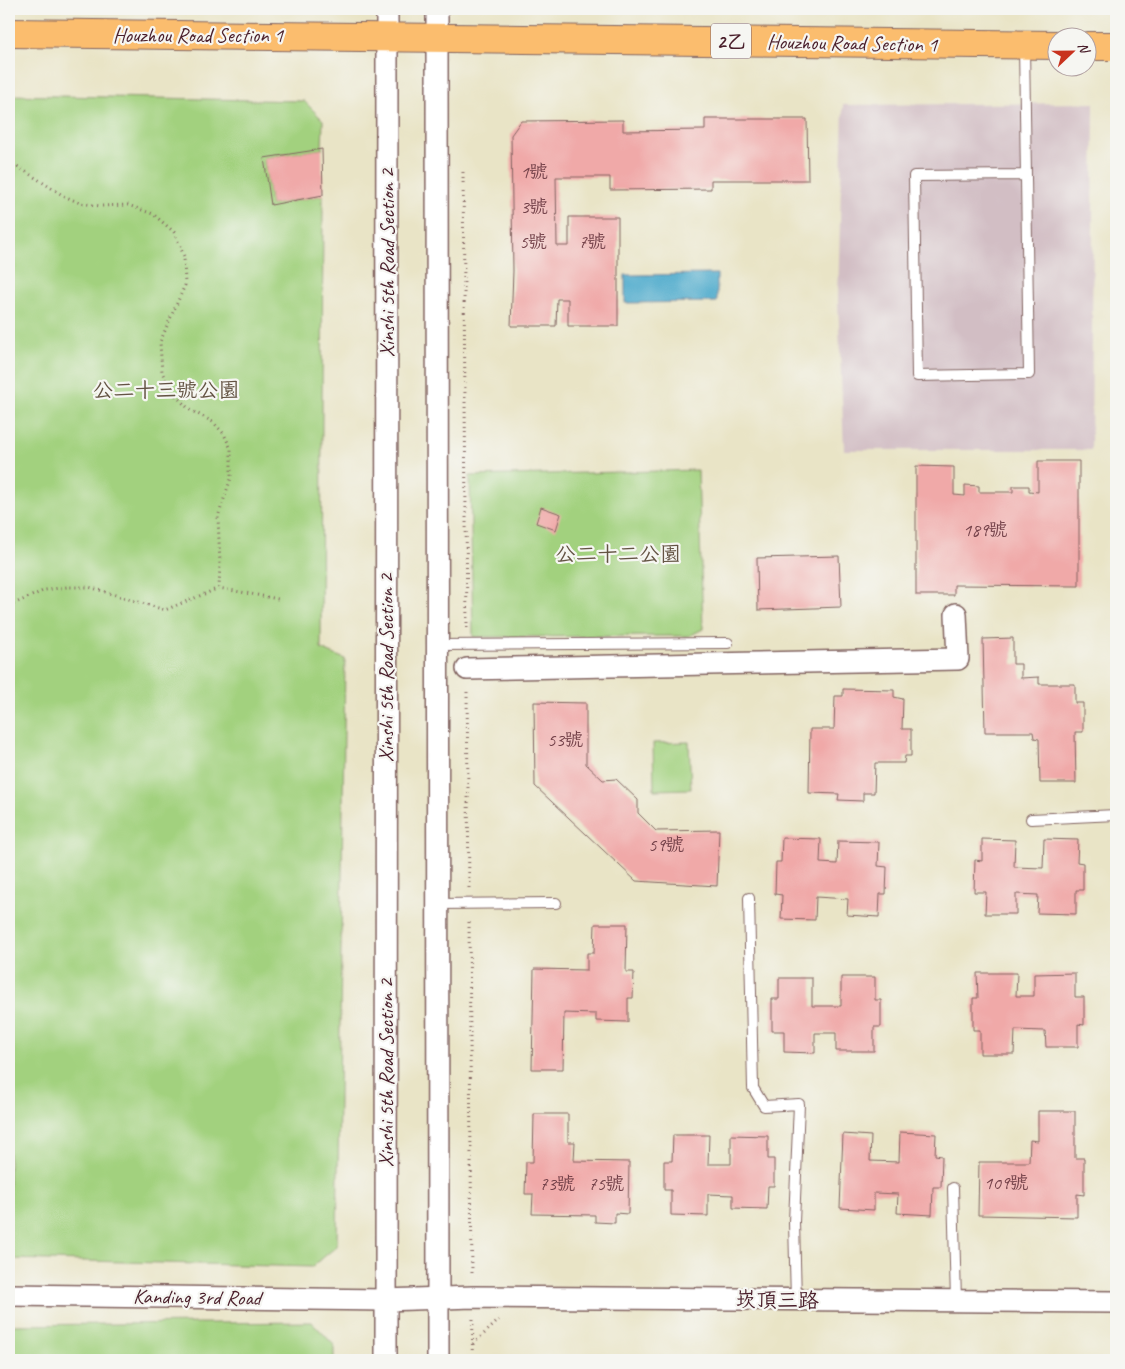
<svg xmlns="http://www.w3.org/2000/svg" width="1125" height="1369" font-family="Caveat,'LXGW WenKai TC',sans-serif">
<rect width="100%" height="100%" fill="#f6f6f2"/>
<filter id="ink" filterUnits="userSpaceOnUse"><feTurbulence type="fractalNoise" baseFrequency=".02" numOctaves="2"/><feDisplacementMap in="SourceGraphic" scale="10" xChannelSelector="R" yChannelSelector="G"/><feConvolveMatrix kernelMatrix="1 2 1 2 8 2 1 2 1" color-interpolation-filters="sRGB"/></filter>
<filter id="wash" filterUnits="userSpaceOnUse"><feTurbulence type="fractalNoise" baseFrequency=".0096" numOctaves="4" result="noise"/><feDisplacementMap in="SourceGraphic" scale="20" xChannelSelector="R" yChannelSelector="G"/><feGaussianBlur stdDeviation="1.12" result="paint"/><feColorMatrix in="noise" values="0 0 0 0 0 0 0 0 0 0 0 0 0 0 0 0 0 1.4 0 .05"/><feComposite in="paint" operator="in"/></filter>
<g filter="url(#wash)">
<rect width="100%" height="100%" fill="#e9e4c6"/>
<polygon fill="#d2bec4" points="1094,103 1091,450 844,450 838,300 843,105"/>
<g fill="#a2d17e" stroke="#767854">
<polygon points="9,95 304,101 323,120 322,149 264,158 271,205 323,195 321,649 345,659 337,1246 312,1267 9,1259"/>
<polygon points="698,470 703,629 689,636 473,637 470,476"/>
<polygon points="689,742 691,789 654,790 653,743"/>
<polygon points="312,1322 334,1345 334,1360 9,1360 9,1325"/>
</g>
<polygon fill="#4daacc" stroke="#4c647c" points="717,274 717,302 625,303 625,275"/>
<g id="blocks">
<g fill="#f0a9a8">
<polygon points="705,119 807,119 808,180 711,180 711,189 610,190 610,177 556,177 557,246 569,246 569,217 618,217 618,326 568,326 568,299 557,299 556,326 511,326 513,271 511,135 521,121 623,120 623,131 705,130"/>
<polygon points="322,149 323,195 271,205 264,158"/>
<polygon points="1038,461 1079,461 1079,586 954,585 954,595 916,595 916,466 954,467 954,495 965,496 965,485 979,486 979,492 1013,492 1013,486 1029,486 1029,491 1038,492"/>
<polygon points="541,507 561,514 556,530 536,523"/>
<polygon points="839,556 841,607 758,610 757,558"/>
<polygon points="1013,638 1013,664 1021,664 1021,678 1039,677 1039,684 1075,684 1075,703 1083,703 1083,732 1075,732 1076,783 1040,783 1039,739 1034,738 1033,732 985,732 983,639"/>
<polygon points="843,689 894,690 894,697 903,699 902,729 911,729 911,756 905,756 904,763 875,763 874,793 863,793 863,801 838,800 839,794 809,793 810,729 834,729 835,696 843,696"/>
<polygon points="534,702 586,703 586,764 603,780 616,779 638,800 638,813 656,831 719,830 717,886 636,881 535,786"/>
<polygon points="782,838 821,839 820,863 837,864 838,841 879,842 878,866 887,867 886,894 880,894 879,917 847,915 848,899 816,897 815,920 781,919 782,895 775,894 776,862 781,862"/>
<polygon points="982,839 1015,840 1014,867 1043,868 1044,839 1078,840 1077,862 1083,863 1083,890 1076,890 1076,914 1037,913 1038,895 1016,894 1016,914 985,914 986,892 974,892 975,860 982,861"/>
<polygon points="595,924 627,924 626,972 634,972 633,998 628,998 628,1022 596,1021 596,1014 564,1013 563,1069 532,1069 534,969 587,970 587,953 594,953"/>
<polygon points="977,973 1017,973 1016,996 1034,996 1034,974 1075,973 1075,997 1084,997 1084,1025 1078,1024 1078,1047 1046,1047 1045,1031 1015,1030 1014,1054 980,1054 980,1030 973,1030 973,998 978,998"/>
<polygon points="841,977 875,977 875,1000 881,1000 881,1027 874,1027 874,1051 836,1051 836,1033 815,1033 815,1053 784,1052 784,1031 772,1031 772,999 779,999 779,978 812,978 812,1006 841,1006"/>
<polygon points="1038,1111 1075,1111 1075,1158 1084,1158 1084,1195 1077,1194 1077,1217 978,1215 979,1162 1029,1162 1030,1140 1038,1141"/>
<polygon points="534,1114 568,1114 568,1142 575,1142 574,1161 629,1162 628,1214 615,1213 615,1223 595,1222 595,1215 532,1214 533,1194 525,1194 526,1162 533,1162"/>
<polygon points="900,1132 936,1134 935,1155 942,1156 941,1187 933,1187 932,1215 897,1213 898,1194 874,1193 874,1210 840,1208 843,1134 871,1136 870,1161 899,1162"/>
<polygon points="673,1135 709,1135 708,1164 731,1164 731,1135 768,1136 768,1159 774,1159 774,1186 768,1186 767,1209 733,1208 733,1195 708,1194 708,1216 671,1215 671,1190 664,1190 664,1161 672,1161"/>
</g>
</g>
</g>
<g filter="url(#ink)">
<use href="#blocks" fill-opacity="0" stroke="#826461" stroke-width="1"/>
<g fill="none" stroke-linecap="round" stroke-linejoin="round">
<g stroke="#826461" stroke-width="12">
<g id="lane">
<polyline points="1024,46 1029,374 917,376 914,176 1026,175"/>
<polyline points="438,645 728,643"/>
<polyline points="1031,819 1116,815"/>
<polyline points="749,898 753,1088 764,1106 799,1104 794,1222 796,1300"/>
<polyline points="438,904 556,903"/>
<polyline points="953,1188 956,1301"/>
</g>
</g>
<g stroke="#826461" stroke-width="24">
<g id="street">
<polyline points="437,9 438,1360"/>
<polyline points="467,669 958,659 956,614"/>
<polyline points="9,1295 385,1300 473,1297 1116,1302"/>
<polyline points="386,1360 387,9"/>
</g>
</g>
<g stroke="#826461" stroke-width="30">
<g id="primary">
<polyline points="9,33 1058,45"/>
<polyline points="1088,46 1116,46"/>
</g>
</g>
<g stroke="#826461" stroke-width="3" stroke-dasharray="1 4" stroke-linecap="butt">
<polyline points="9,161 64,196 80,203 100,206 128,205 153,214 174,232 184,256 185,285 160,342 162,372 170,390 190,410 213,422 224,434 231,449 231,478 218,517 220,564 219,588"/>
<polyline points="463,172 467,628"/>
<polyline points="9,606 45,590 67,587 89,587 165,610 219,588 278,599"/>
<polyline points="467,692 469,888"/>
<polyline points="469,922 472,1275"/>
<polyline points="473,1344 499,1320"/>
<polyline points="472,1360 473,1319"/>
</g>
<use href="#lane" stroke="#fff" stroke-width="10"/>
<use href="#street" stroke="#fff" stroke-width="21"/>
<use href="#primary" stroke="#fbbd6e" stroke-width="28"/>
</g>
</g>
<g text-anchor="middle" stroke-width="4.5" stroke-linejoin="round" paint-order="stroke">
<g font-size="19" fill="#74424a">
<text x="534" y="178">1號</text>
<text x="534" y="213">3號</text>
<text x="533" y="248">5號</text>
<text x="592" y="248">7號</text>
<text x="985" y="536">189號</text>
<text x="565" y="746">53號</text>
<text x="666" y="851">59號</text>
<text x="1006" y="1189">109號</text>
<text x="557" y="1190">73號</text>
<text x="606" y="1190">75號</text>
</g>
<rect fill="#f6f6f2" stroke="#7e6067" stroke-width="1" x="711" y="23.5" width="40" height="35" rx="4"/>
<g font-size="20" font-weight="bold" fill="#4a1f2b">
<text x="731" y="48">2乙</text>
</g>
<g font-size="21" fill="#4a1f2b" stroke="#f6f6f2">
<text x="198" y="42">Houzhou Road Section 1</text>
<text transform="translate(852 43) rotate(1)" y="7">Houzhou Road Section 1</text>
<text transform="translate(387 263) rotate(-90)" y="7">Xinshi 5th Road Section 2</text>
<text transform="translate(386 668) rotate(-90)" y="7">Xinshi 5th Road Section 2</text>
<text transform="translate(386 1073) rotate(-90)" y="7">Xinshi 5th Road Section 2</text>
<text transform="translate(197 1297) rotate(1)" y="7">Kanding 3rd Road</text>
<text transform="translate(777 1300) rotate(1)" y="7">崁頂三路</text>
</g>
<g font-size="21" fill="#645444" stroke="#f6f6f2">
<text x="166" y="397">公二十三號公園</text>
<text x="618" y="561">公二十二公園</text>
</g>
</g>
<rect width="1125" height="1369" fill="none" stroke="#f6f6f2" stroke-width="30"/>
<g transform="translate(1072 52) rotate(68)"><circle r="24" fill="#f6f6f2" stroke="#b1a0a2"/>
<path d="M0-4L9 19L0 12L-9 19Z" fill="#c8321e"/>
<text y="-8" font-size="14" font-weight="bold" text-anchor="middle" fill="#4a1f2b">N</text>
</g>
</svg>
